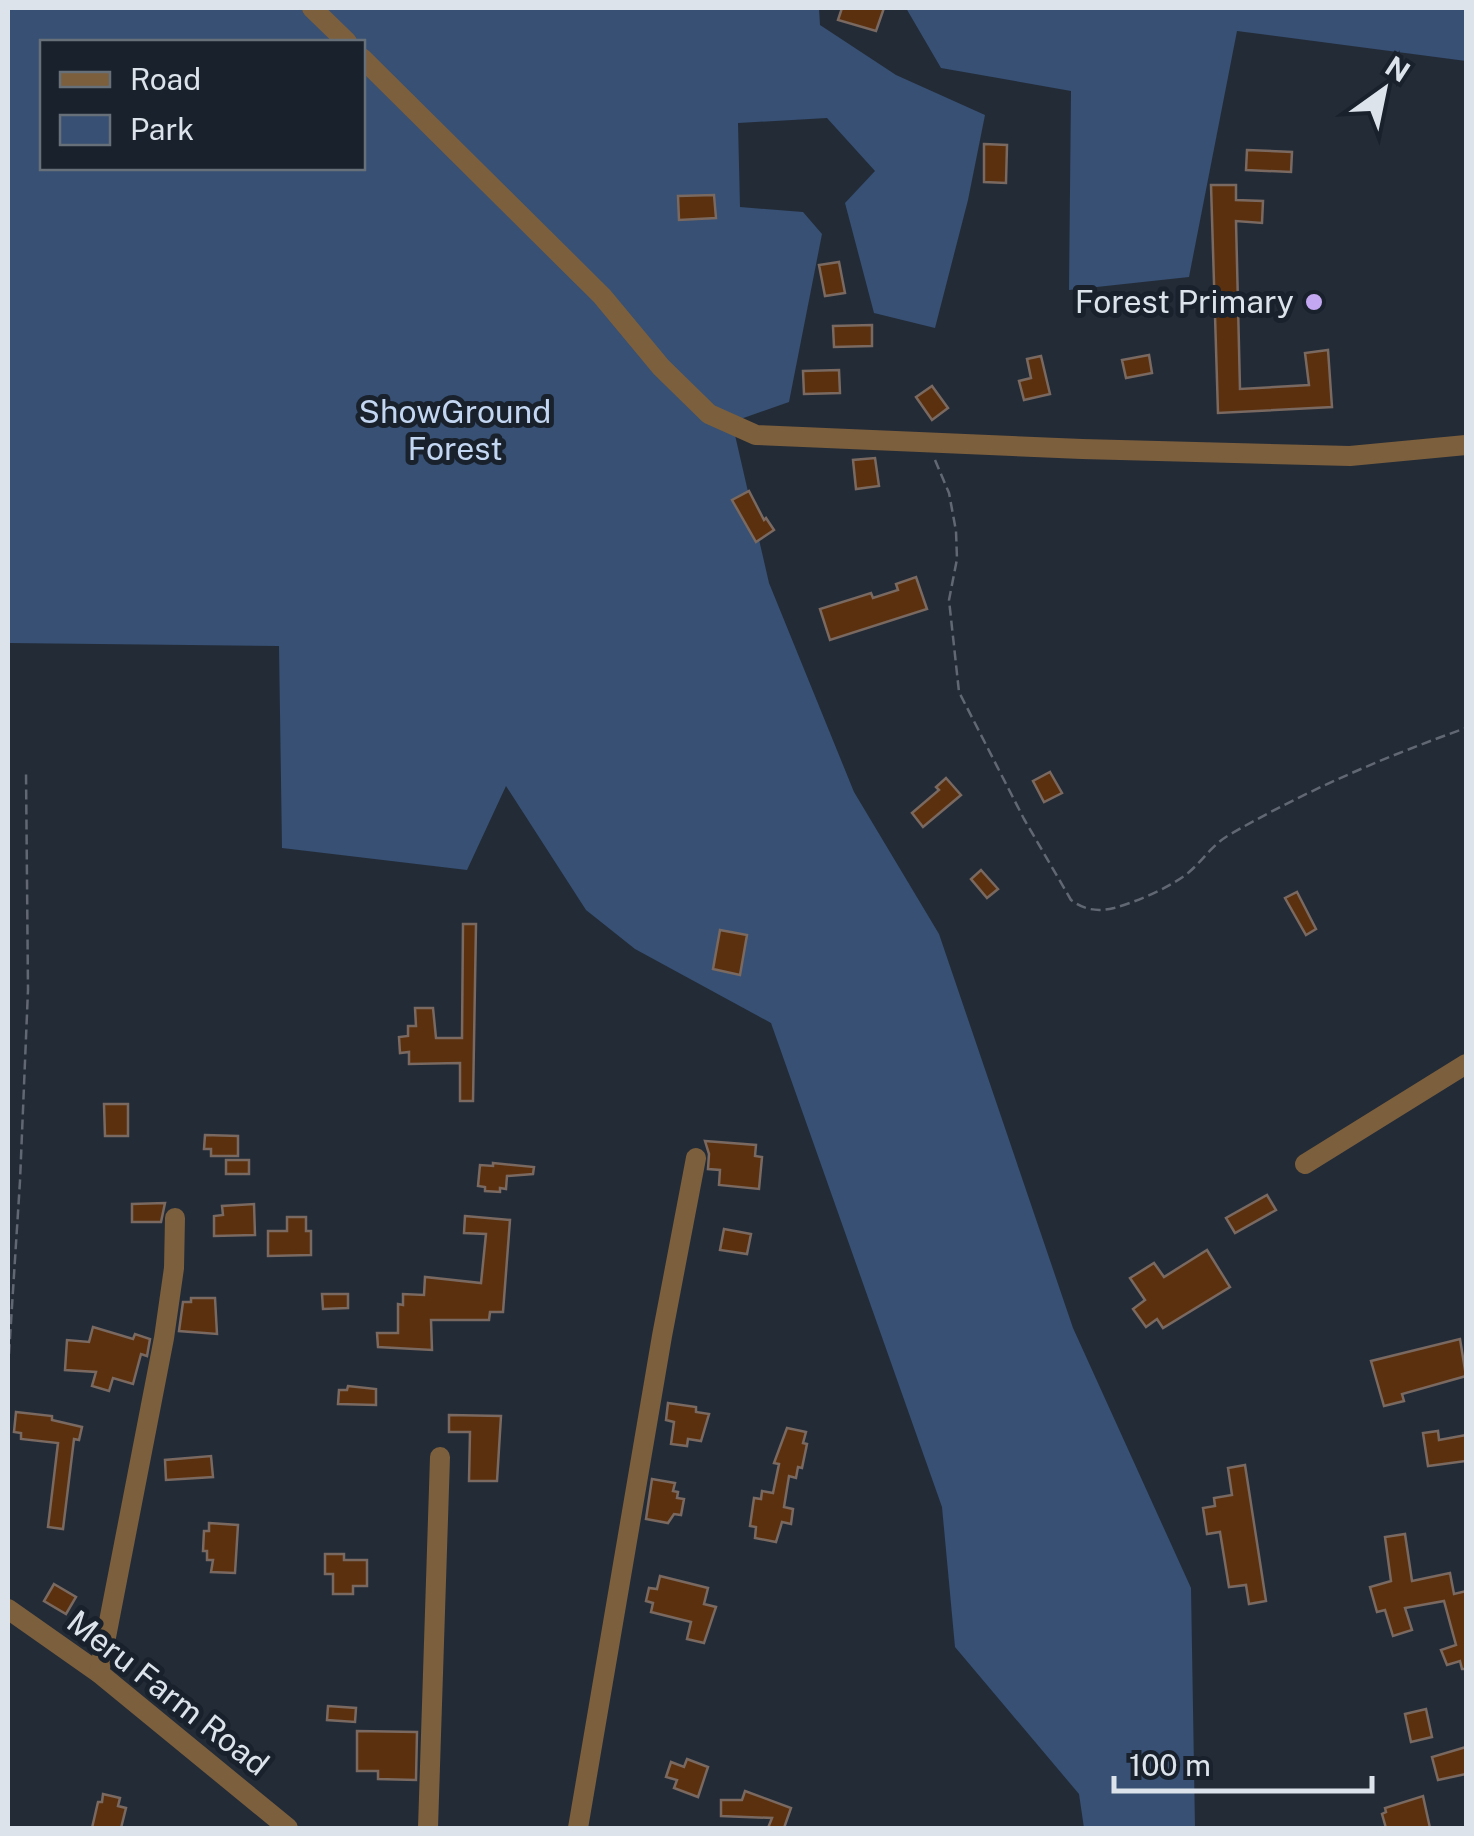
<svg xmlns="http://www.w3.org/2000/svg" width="1474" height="1836" font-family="'Public Sans',sans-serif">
<rect width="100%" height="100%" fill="#232b37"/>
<g fill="#375073" fill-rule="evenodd">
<path d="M8,8H819L820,25L896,75L985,115L968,200L935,328L874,313L845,203L875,171L827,118L738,123L740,207L803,212L822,234L789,402L732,422L769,583L854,792L939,934L1073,1328L1191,1588L1195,1828H1084L1079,1794L955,1647L942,1507L771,1023L635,949L586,910L506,786L467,870L282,848L279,646L8,643ZM42,42H362V168H42Z"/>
<polygon points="906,8 1466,8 1466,61 1237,31 1189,277 1069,290 1071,91 941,68"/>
</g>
<g fill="#5b300e" stroke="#796960" stroke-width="2.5">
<polygon points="842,8 884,8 876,31 838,20"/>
<polygon points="984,144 1007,145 1006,183 984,182"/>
<polygon points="1247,150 1292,152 1291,172 1246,170"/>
<polygon points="1211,185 1236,185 1236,200 1263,201 1262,223 1236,221 1240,389 1309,385 1305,353 1328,350 1332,407 1218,413"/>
<polygon points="714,195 716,218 679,220 678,196"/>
<polygon points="839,262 845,293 825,296 819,265"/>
<polygon points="872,325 872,346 834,347 833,326"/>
<polygon points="1149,355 1152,373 1126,378 1122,360"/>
<polygon points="1041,356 1050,394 1024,400 1019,381 1031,378 1027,359"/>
<polygon points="839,370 840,393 804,394 803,371"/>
<polygon points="932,386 948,408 932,420 916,397"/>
<polygon points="875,458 879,486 856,489 853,460"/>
<polygon points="749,491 764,520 766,518 774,530 756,542 732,500"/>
<polygon points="916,577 927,609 830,640 820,609 871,593 873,598 898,590 896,584"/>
<polygon points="1050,772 1062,793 1044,802 1033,781"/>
<polygon points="946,778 961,795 923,827 912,813 939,790 936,787"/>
<polygon points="981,870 998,889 987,898 971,879"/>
<polygon points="1297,892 1316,929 1306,935 1285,898"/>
<polygon points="463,924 476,924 473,1101 460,1101 460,1063 409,1064 409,1052 400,1053 399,1037 408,1036 408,1026 416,1026 415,1008 433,1008 436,1038 462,1038"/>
<polygon points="720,930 747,935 740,975 713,969"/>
<polygon points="104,1104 128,1104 128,1136 105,1136"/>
<polygon points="205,1135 238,1136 238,1156 211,1156 211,1149 204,1149"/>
<polygon points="705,1141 756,1145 755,1156 762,1157 759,1189 719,1185 720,1170 708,1169 709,1154"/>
<rect x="226" y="1160" width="23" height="14"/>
<polygon points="493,1163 534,1167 533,1174 507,1176 506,1189 500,1188 500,1192 485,1191 485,1187 478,1186 480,1165 493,1166"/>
<polygon points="1267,1195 1276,1210 1235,1233 1226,1218"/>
<polygon points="165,1203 161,1222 132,1222 132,1204"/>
<polygon points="254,1204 255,1235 214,1236 214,1216 223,1215 222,1206"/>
<polygon points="465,1216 510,1220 503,1312 490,1312 489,1320 431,1320 432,1350 378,1347 377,1333 398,1333 398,1304 403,1305 403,1294 424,1295 425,1277 481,1283 486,1234 464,1233"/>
<polygon points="287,1217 306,1217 306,1231 311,1231 311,1255 268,1256 268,1231 287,1231"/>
<polygon points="724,1229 751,1234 747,1254 720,1250"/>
<polygon points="1207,1250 1230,1287 1163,1328 1157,1319 1146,1327 1133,1309 1145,1300 1130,1278 1154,1263 1164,1277"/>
<polygon points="322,1294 348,1294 348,1308 323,1309"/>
<polygon points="191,1298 215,1298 217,1334 179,1331 183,1302 191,1302"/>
<polygon points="93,1327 133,1339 135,1334 150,1339 147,1356 141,1354 133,1384 113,1378 109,1391 92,1386 96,1372 65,1370 67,1340 89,1342"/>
<polygon points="1460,1339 1466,1376 1402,1394 1404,1401 1384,1406 1371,1361"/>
<polygon points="348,1386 376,1389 376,1405 338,1404 339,1390 347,1390"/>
<polygon points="668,1403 696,1407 696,1412 709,1414 701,1441 688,1439 687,1446 671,1444 674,1422 666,1420"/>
<polygon points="16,1412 52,1416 52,1420 82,1427 79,1440 74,1439 63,1529 48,1527 58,1443 21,1439 21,1433 14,1432"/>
<polygon points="449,1415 501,1416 497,1481 469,1481 470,1432 449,1432"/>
<polygon points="787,1428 806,1432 803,1443 807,1444 802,1468 798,1467 796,1478 789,1476 784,1507 793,1509 791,1524 782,1522 776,1542 755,1538 756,1527 750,1526 754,1498 761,1499 762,1491 773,1493 779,1464 774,1463"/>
<polygon points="1438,1431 1439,1440 1466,1435 1466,1461 1428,1466 1423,1433"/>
<polygon points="211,1456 213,1477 166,1480 165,1460"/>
<polygon points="1245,1465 1266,1601 1249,1604 1246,1585 1229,1587 1220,1532 1207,1534 1203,1508 1215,1506 1214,1498 1232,1495 1228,1468"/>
<polygon points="652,1479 675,1483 673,1491 678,1492 677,1498 684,1499 681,1515 674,1514 668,1523 646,1519"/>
<polygon points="209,1523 238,1525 235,1573 211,1572 213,1560 207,1560 207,1551 203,1551 204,1531 209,1531"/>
<polygon points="1405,1534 1412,1581 1450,1573 1454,1594 1466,1591 1466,1669 1462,1669 1460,1661 1447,1665 1441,1650 1456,1645 1444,1601 1405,1608 1412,1630 1393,1636 1385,1610 1377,1612 1370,1587 1391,1581 1385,1537"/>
<polygon points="325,1554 344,1554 344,1560 367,1560 367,1586 353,1586 353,1594 333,1594 333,1574 325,1574"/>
<polygon points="660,1576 708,1588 704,1604 716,1607 704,1643 687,1639 691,1622 651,1612 653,1603 646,1601 649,1588 657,1589"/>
<polygon points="54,1584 76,1597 66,1614 44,1601"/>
<polygon points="328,1706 356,1708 355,1722 327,1720"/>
<polygon points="1426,1709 1432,1737 1411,1742 1405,1714"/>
<polygon points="357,1731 417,1732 416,1780 378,1779 378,1771 357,1771"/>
<polygon points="1466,1747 1466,1774 1438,1780 1432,1757"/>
<polygon points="687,1759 708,1767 698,1797 674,1788 677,1780 666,1777 671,1762 684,1767"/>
<polygon points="745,1791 791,1808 784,1828 768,1828 772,1818 721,1816 721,1800 742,1800"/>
<polygon points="103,1794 120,1798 118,1806 126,1808 121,1828 92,1828 98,1802 102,1802"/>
<polygon points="1423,1796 1430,1828 1386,1828 1382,1814 1386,1812 1385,1808"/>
</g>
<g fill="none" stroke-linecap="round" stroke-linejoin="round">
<g stroke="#616873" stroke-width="2.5" stroke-dasharray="10 5" stroke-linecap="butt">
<path d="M935,460L949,493L956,531L957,559L949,600L959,692L1024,819L1071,900C1084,910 1098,912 1114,908C1136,902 1166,889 1184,876C1201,864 1210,846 1229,835C1305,791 1384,757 1466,728"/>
<polyline points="8,1369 20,1181 28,990 26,770"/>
</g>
<g stroke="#7c5f3d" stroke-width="20">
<polyline points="312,8 347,42"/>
<polyline points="362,58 602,296 661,367 709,414 756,435 1082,449 1350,456 1466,445"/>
<polyline points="1305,1164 1466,1064"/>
<polyline points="8,1609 99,1673 288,1828"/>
<polyline points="99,1673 164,1338 174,1268 175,1218"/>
<polyline points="428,1828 440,1457"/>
<polyline points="578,1828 662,1336 696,1158"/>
</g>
</g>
<circle fill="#c4a7f1" stroke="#19212c" stroke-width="4" cx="1314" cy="302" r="10"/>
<g text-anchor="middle" stroke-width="10" stroke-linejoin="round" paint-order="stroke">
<g font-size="32" fill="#dde3eb" stroke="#19212c" text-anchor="end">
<text x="1294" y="313">Forest Primary</text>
</g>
<g font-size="32" fill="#c4d7f2" stroke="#19212c">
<text x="455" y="423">ShowGround<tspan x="455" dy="37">Forest</tspan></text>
</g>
<g font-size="32" fill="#dde3eb" stroke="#19212c">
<text transform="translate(168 1693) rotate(38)" y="11">Meru Farm Road</text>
</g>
</g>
<rect width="1474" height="1836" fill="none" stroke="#dde3eb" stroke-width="20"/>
<rect x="40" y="40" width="325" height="130" fill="#19212c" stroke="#676f78" stroke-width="2.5"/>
<rect x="60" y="72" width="50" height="15" fill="#7c5f3d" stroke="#676f78" stroke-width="2.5"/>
<text x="130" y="90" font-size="30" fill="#dde3eb">Road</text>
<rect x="60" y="115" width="50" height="30" fill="#375073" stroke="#676f78" stroke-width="2.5"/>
<text x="130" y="140" font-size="30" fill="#dde3eb">Park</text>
<g transform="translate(1384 90) rotate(33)" stroke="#19212c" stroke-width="8" paint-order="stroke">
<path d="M0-8L18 38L0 25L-18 38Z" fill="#dde3eb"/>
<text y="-15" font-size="28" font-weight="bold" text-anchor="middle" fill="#dde3eb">N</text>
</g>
<path d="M1114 1776v15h258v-15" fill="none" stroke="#dde3eb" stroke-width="5"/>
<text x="1129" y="1776" font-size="30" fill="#dde3eb" stroke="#19212c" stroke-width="8" paint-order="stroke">100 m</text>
</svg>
